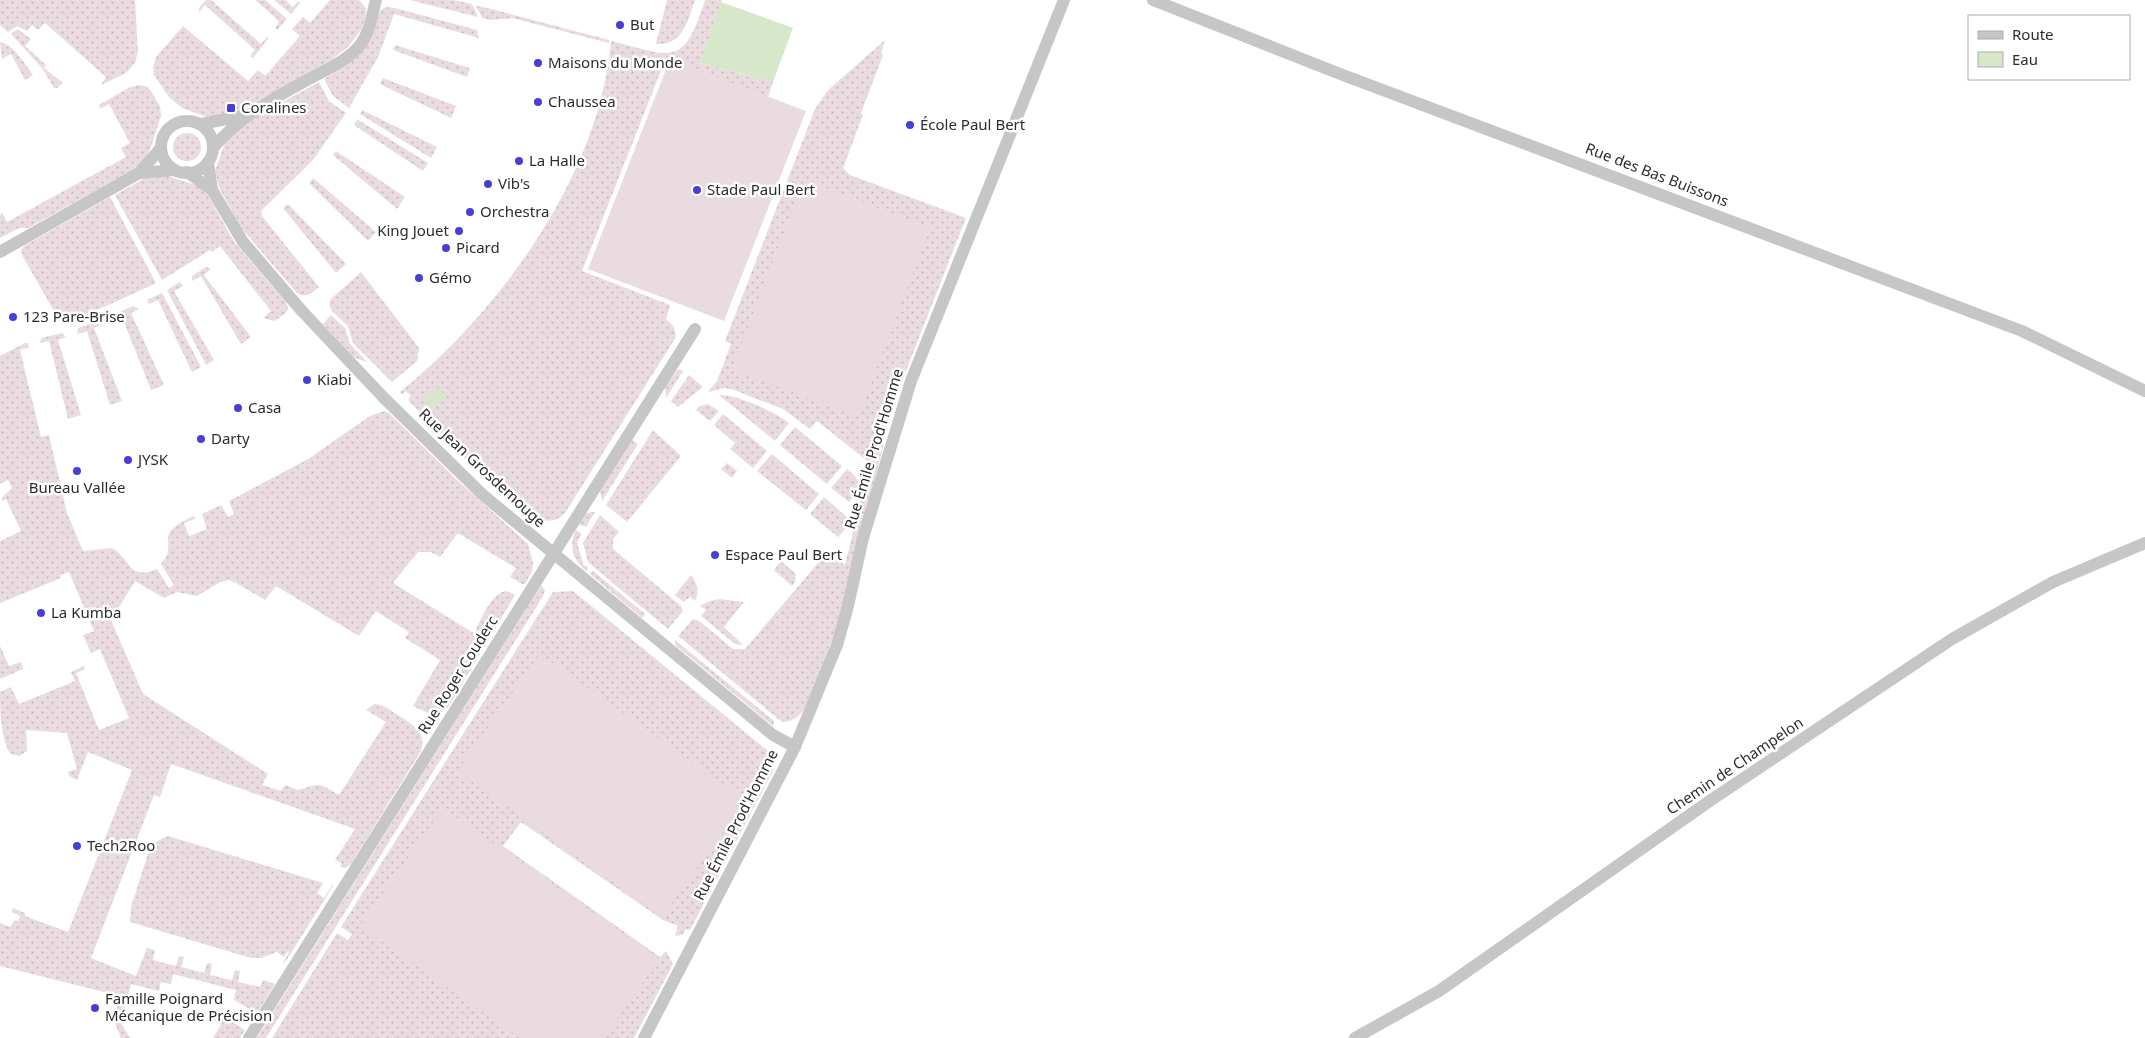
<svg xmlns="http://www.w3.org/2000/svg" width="2145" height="1038" font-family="'Noto Sans',sans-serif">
<defs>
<pattern id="grass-dots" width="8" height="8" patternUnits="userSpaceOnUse" patternTransform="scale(1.25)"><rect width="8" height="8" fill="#e9dbe0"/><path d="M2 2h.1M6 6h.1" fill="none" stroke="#c8bcc0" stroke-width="1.8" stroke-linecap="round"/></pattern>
</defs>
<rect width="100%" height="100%" fill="#fff"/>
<g fill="url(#grass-dots)">
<polygon points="0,0 135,0 138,51 135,63 126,73 101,85 106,77 45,23 38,30 32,25 27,31 17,26 8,32 0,25"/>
<polygon points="206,0 211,0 261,44 267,37 268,39 253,58 250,56 255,50 205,5 199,12 199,8"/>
<polygon points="255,0 265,0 287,19 278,29 275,29 279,21"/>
<polygon points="274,0 285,0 293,7 298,1 300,3 291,14"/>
<polygon points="330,0 359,0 366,8 365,19 361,30 348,47 331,60 235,114 207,117 182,108 169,97 154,75 153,68 156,57 183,26 248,81 258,70 265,76 300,36 292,29 303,17 310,23"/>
<polygon points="410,0 453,0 472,4 478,17"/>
<path d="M667,0H695C688,20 683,46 656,44Z"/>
<path d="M705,0H722L700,63L773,82L768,97L666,58L582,271L670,305L666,319L674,327L676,337L565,513C555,524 542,522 531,514L473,467L408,400L411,396L406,391L402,394L400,392C501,310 600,174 611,41C673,56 683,69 705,0Z"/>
<polygon points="476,5 609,40 609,43 512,18 491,20 482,18"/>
<path d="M386,7L395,8L477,30L479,38L394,14L378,57L349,108L333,96L324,79C363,56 365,54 380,11Z"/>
<polygon points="18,29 31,39 25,46 46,65 44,68 63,83 57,88 54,88 42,68 11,34"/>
<path d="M885,40L881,53L883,55L861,113L863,115L843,168L850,175L966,218L909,363L881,441L884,443L838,624L809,701C803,712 796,722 782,722L678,636L693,619L698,620L733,649H745L829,550L845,565L870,463L817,421L810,429L783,409L734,390L725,388L708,392L717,381L731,344L725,341L815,109L828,90Z"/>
<path d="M0,42C14,45 25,64 33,75L25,80L11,54L2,59Z"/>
<polygon points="395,45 470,68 467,77 393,50"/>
<polygon points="383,78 456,106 451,118 380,84"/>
<path d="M319,82L329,101L346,113L313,160L261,211L262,216L319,287C313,292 306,299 297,293L242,229L219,188L215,171L226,140L246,122Z"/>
<polygon points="140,85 147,87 152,93 160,106 161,116 150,150 143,162 131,171 28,228 19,228 0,238 0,215 2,213 7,222 126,157 121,148 130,143 109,104 100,109 99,105 130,87"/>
<polygon points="362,110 437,147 431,158 360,114"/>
<polygon points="357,119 428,163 423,171 354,125"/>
<circle cx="187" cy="147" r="14"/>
<polygon points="336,151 405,197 397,209 333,155"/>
<polygon points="164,175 199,186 207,194 235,243 286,302 288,309 285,314 274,321 263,318 271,311 220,246 212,252 210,250 162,280 115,195 145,178"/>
<polygon points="313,178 376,232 368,241 309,183"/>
<path d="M110,197L156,283C138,291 78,322 61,318L54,311L23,257L21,250L24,246Z"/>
<polygon points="288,204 346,264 336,273 283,208"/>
<polygon points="206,267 211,269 204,275 251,337 241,344 201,276 192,281 192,276"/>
<polygon points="361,272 419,348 417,361 392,382 353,343 348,326 332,311 329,305 331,299"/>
<polygon points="180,282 183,286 174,291 214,360 206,365 167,290"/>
<polygon points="162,293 201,367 192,372 158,300 149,304 147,300"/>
<polygon points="133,306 139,309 131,313 164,385 151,390 122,317 113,320 113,315"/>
<polygon points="331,315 345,328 350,344 367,362 353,357 323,324"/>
<polygon points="98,321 103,324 94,328 122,401 110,405 87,331 77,334 78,328"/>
<polygon points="62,333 66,337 58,340 81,415 68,419 49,341 39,343 42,338"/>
<path d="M25,343H28L29,347L20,350L41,437L49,435L67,513L83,551L112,548C131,559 128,581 157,569L169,588L174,585L161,564C181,542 149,536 194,516L195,519L184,523L189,536L207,529L202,514L221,505L228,517L234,514L229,501L308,459L370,416L384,411L389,413L455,478L528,544L533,563L532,571L525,584H522L510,577L516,568L458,533L440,557L431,552H418L393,583L475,634C478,622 493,591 507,591L515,595L449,706C438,719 425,712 413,706L440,660L405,638L409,632L376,611L359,636L276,586L265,600L236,583L229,580L220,582L197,596L177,592L164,598L135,581L111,620L143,694L268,774L262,785L281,791L285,785L298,790C322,783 317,782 339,795L386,722L366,710L374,704C382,704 389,709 396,714C409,722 428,732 421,751L351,864L345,868L340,867L342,863L335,860L355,829L171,764L160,797L154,795L91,958L136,976L147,948L155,950L153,960L176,966L179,956L184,957L181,967L204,973L207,963L212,964L210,975L232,980L235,970L240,971L238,982L260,987L263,980L275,984L257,1013L234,1000L236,990L173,974L171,984L161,982L159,991L131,984L121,1023L130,1038H121L114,1020L120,996L0,966V923L10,927L15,920L19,921L20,916L12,912L13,908L25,913V916L68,932L132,770L88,752L77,780L69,776L68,772L77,769L67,733L26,730L27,751L19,756L11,754C1,742 0,708 0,692L11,687L19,704L75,681L71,672L84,666L85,669L76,673L99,730L129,718L100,649L91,653L83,635L94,631L69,572L60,575L61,578L0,603V541L21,531L6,499L1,501L3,496L12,488L8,480L0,484V356Z"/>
<polygon points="678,369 683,371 666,398 665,387"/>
<polygon points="689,375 703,387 678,407 671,401"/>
<path d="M719,395C737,394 775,412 789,423L775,441Z"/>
<polygon points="708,404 719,411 710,421 696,410 700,406"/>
<polygon points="723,414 767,451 753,468 730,449 735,443 714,425"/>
<polygon points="795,427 842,466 827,484 780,445"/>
<polygon points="653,430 681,456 627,522 606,505"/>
<polygon points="632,440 638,444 602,501 600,491"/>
<polygon points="772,454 819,494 806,510 757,471"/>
<polygon points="727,463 737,471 732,478 721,469"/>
<polygon points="847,469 856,477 859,485 853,498 849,502 831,488"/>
<polygon points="824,497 847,517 847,527 838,537 810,514"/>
<polygon points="595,512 586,527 579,525 586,513"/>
<polygon points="600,515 619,532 613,539 613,549 681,606 683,611 668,629 588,562 583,543"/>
<path d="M576,530L582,534L577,542L583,564L588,568L586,571C573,560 568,546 576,530Z"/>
<polygon points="781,561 796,574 795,582 792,586 774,570"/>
<polygon points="593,571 645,614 642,618 590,574"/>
<path d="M691,575C697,583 700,592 695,601L690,597L684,602L675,595Z"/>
<polygon points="541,585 545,591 542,598 266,1038 257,1038"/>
<polygon points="573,591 768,751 771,760 769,764 774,769 690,930 686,929 682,935 675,936 678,926 663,920 521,822 503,846 660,957 666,951 673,964 634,1038 272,1038 337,933 348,940 352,934 341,927 553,592"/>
<polygon points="719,599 744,602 724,627 743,645 735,644 701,616 706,610 700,606 707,602"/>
<polygon points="675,640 774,721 773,726 675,645"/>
<polygon points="0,646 9,666 21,662 23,669 0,679"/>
<polygon points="168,836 323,883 317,893 324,898 333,884 333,886 286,961 283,963 289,952 288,951 284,957 277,952 261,958 251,958 130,922 131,907 151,844"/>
<polygon points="223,1016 245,1030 240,1038 213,1038 221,1025 212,1019"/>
</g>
<g fill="#e9dbe0">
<polygon points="670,59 806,111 724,321 588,269"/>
<polygon points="804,180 930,228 858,417 732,369"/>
<polygon points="540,654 746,800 662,917 457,771"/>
<polygon points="443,808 659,959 604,1038 520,1038 360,926"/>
</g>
<g fill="#d7e7c9">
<polygon points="721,2 793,28 773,82 700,63"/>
<polygon points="438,387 447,398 433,409 425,402 424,398"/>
</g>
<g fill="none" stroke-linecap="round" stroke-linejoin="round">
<g stroke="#c6c6c6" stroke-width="12">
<polyline points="1153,0 1335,72 2022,331 2145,391"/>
<circle cx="187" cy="147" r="26"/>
<polyline points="201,124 242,116"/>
<path d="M213,148C240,116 271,100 307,80C325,70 348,61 361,44C370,31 372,15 376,0"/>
<polyline points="208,162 212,190 243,242 301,310 384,398 483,495 773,735 795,747"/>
<polyline points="187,172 212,190"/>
<polyline points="139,173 175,170"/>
<polyline points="0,252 139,173 161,148"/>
<polyline points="249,1038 695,329"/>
<polyline points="644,1038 795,747 837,645 848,606 863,538 911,381 1064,0"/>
<polyline points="1355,1038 1439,991 1711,800 1952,639 2053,582 2145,543"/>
</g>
</g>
<g fill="#493ed3" stroke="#fff" stroke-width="2">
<circle cx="620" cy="25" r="5"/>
<circle cx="538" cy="63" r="5"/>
<circle cx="538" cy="102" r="5"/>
<rect x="226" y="103" width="10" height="10" rx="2.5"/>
<circle cx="910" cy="125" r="5"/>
<circle cx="519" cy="161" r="5"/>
<circle cx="488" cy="184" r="5"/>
<circle cx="697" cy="190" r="5"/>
<circle cx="470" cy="212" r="5"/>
<circle cx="459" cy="231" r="5"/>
<circle cx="446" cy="248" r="5"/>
<circle cx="419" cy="278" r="5"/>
<circle cx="13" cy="317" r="5"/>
<circle cx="307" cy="380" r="5"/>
<circle cx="238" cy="408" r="5"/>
<circle cx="201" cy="439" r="5"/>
<circle cx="128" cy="460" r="5"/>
<circle cx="77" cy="471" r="5"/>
<circle cx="715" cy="555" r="5"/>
<circle cx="41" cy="613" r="5"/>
<circle cx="77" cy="846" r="5"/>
<circle cx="95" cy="1008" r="5"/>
</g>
<g text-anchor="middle" stroke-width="5" stroke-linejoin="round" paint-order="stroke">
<g font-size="15" fill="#2c2c2c" stroke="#fff" text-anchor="start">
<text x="630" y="30">But</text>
<text x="548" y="68">Maisons du Monde</text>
<text x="548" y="107">Chaussea</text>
<text x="241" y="113">Coralines</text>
<text x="920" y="130">École Paul Bert</text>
<text x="529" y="166">La Halle</text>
<text x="498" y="189">Vib's</text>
<text x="707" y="195">Stade Paul Bert</text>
<text x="480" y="217">Orchestra</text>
<text x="449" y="236" text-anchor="end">King Jouet</text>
<text x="456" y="253">Picard</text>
<text x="429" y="283">Gémo</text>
<text x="23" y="322">123 Pare-Brise</text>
<text x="317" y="385">Kiabi</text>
<text x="248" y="413">Casa</text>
<text x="211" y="444">Darty</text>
<text x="138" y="465">JYSK</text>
<text x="77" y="493" text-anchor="middle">Bureau Vallée</text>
<text x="725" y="560">Espace Paul Bert</text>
<text x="51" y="618">La Kumba</text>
<text x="87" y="851">Tech2Roo</text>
<text x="105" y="1004">Famille Poignard<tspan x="105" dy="17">Mécanique de Précision</tspan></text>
</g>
<g font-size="15" fill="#2c2c2c" stroke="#fff">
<text transform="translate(1657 175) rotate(21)" y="5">Rue des Bas Buissons</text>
<text transform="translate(874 449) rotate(-73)" y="5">Rue Émile Prod'Homme</text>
<text transform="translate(482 468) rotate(43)" y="5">Rue Jean Grosdemouge</text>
<text transform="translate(458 675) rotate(-58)" y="5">Rue Roger Couderc</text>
<text transform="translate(1735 766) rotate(-34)" y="5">Chemin de Champelon</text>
<text transform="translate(736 825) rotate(-63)" y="5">Rue Émile Prod'Homme</text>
</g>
</g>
<rect x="1968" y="15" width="162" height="65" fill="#ffffff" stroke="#ababab"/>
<rect x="1978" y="31" width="25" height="8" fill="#c6c6c6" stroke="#ababab"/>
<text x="2012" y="40" font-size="15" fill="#2c2c2c">Route</text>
<rect x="1978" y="52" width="25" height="15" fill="#d7e7c9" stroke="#ababab"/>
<text x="2012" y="65" font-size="15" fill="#2c2c2c">Eau</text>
</svg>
